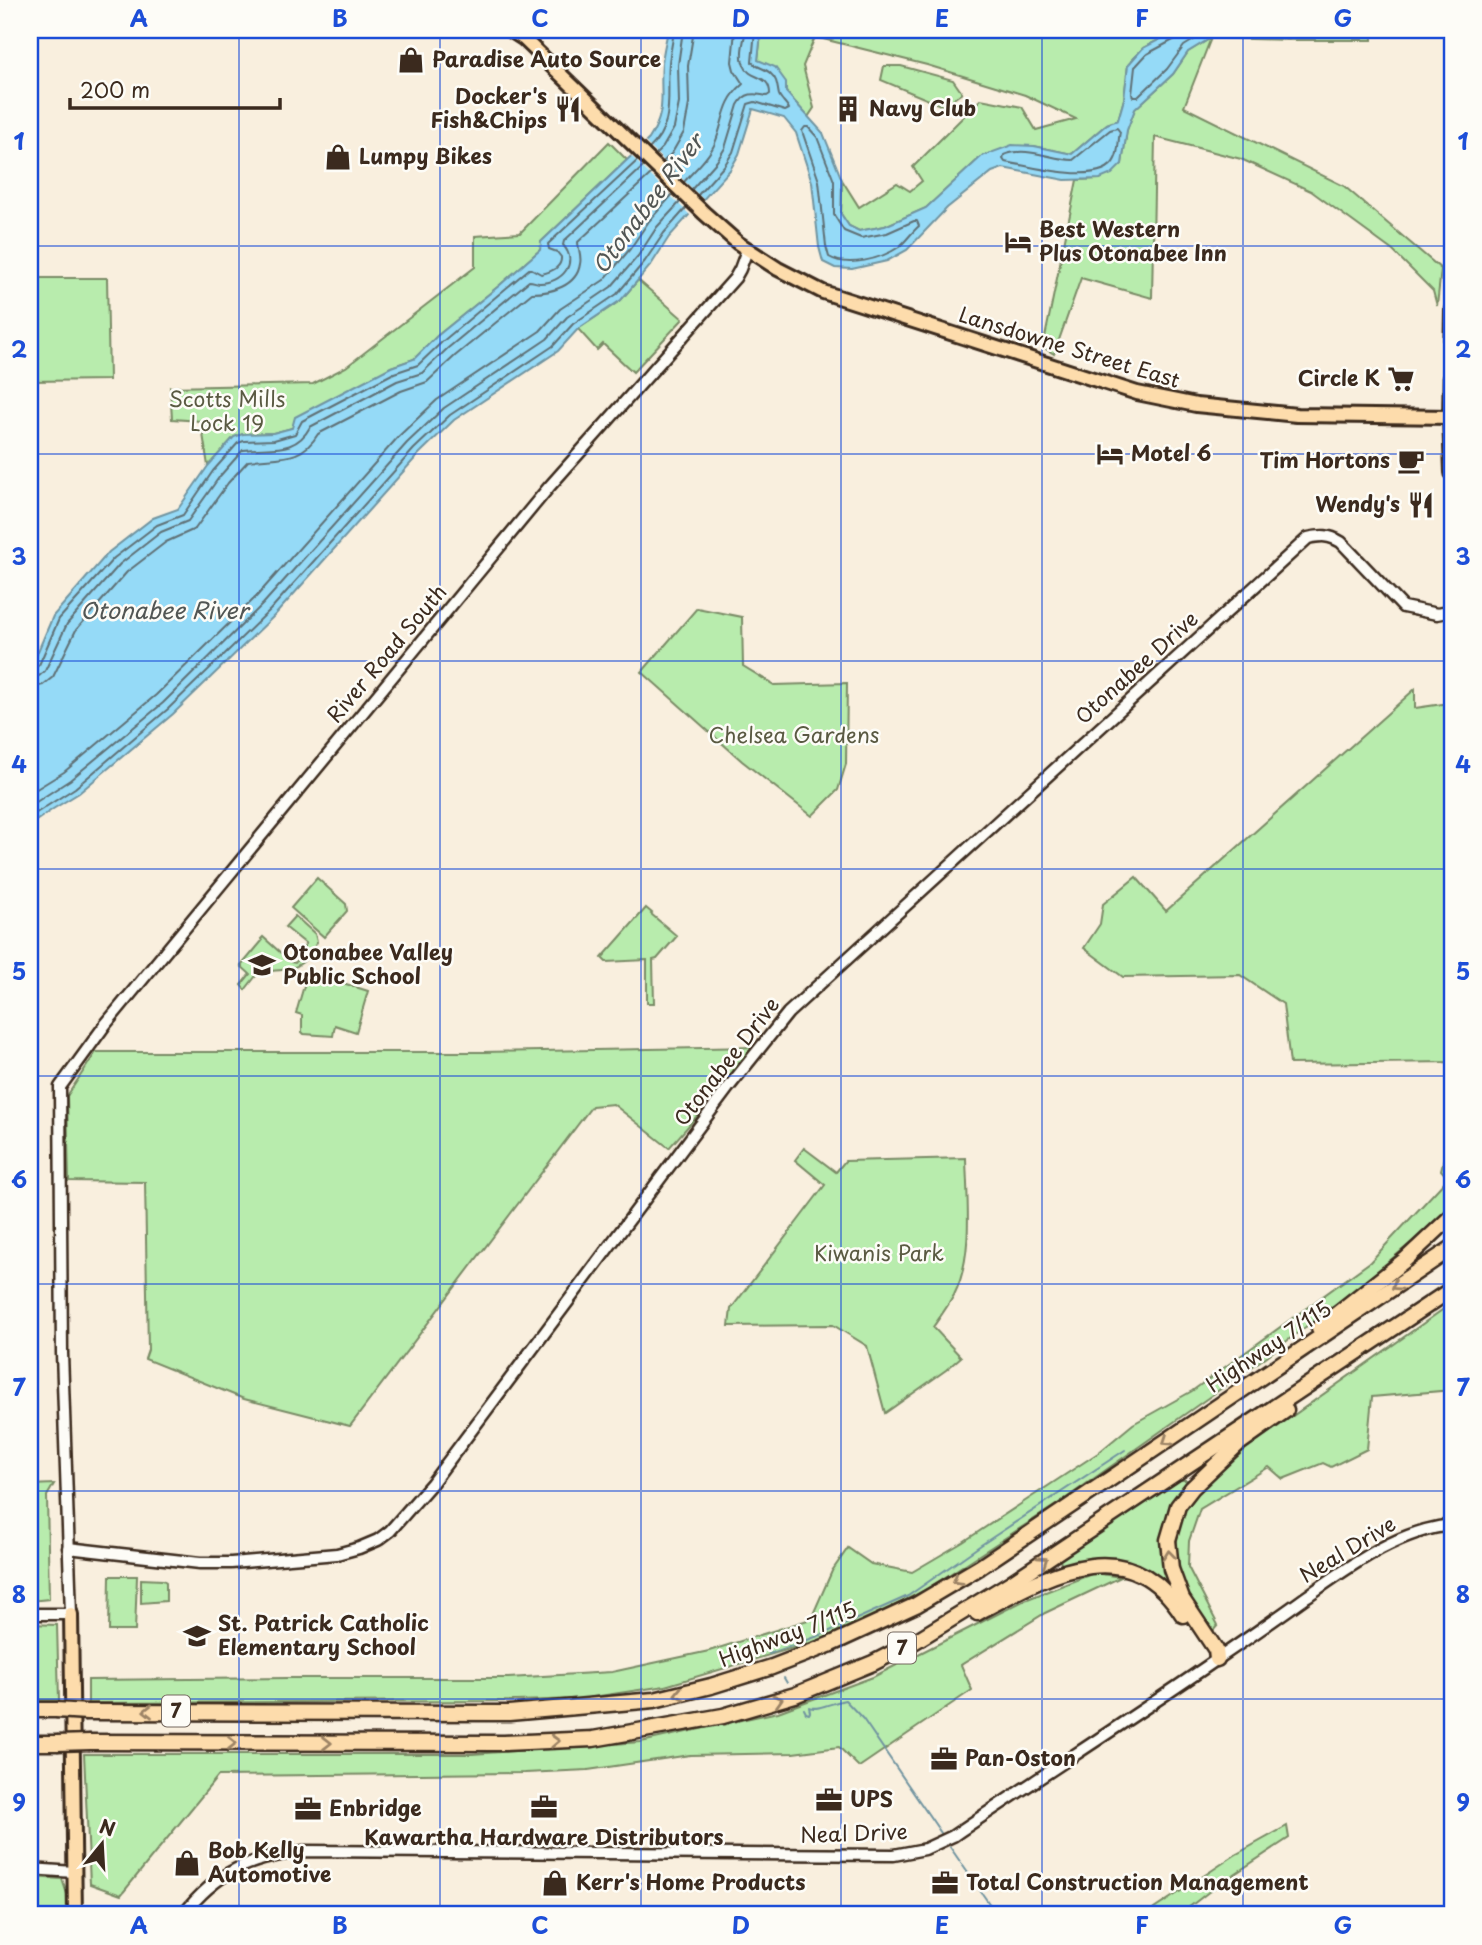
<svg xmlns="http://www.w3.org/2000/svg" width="1482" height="1945" font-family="'Playpen Sans',sans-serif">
<rect width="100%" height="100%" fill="#f9efde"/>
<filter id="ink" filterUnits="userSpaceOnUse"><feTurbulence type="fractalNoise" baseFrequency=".0143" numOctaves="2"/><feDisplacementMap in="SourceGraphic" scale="14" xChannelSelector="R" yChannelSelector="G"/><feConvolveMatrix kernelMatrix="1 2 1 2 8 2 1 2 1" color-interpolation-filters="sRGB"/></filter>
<g filter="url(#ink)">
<g fill="#b8ecad" stroke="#7a8b66" stroke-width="2">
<polygon points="763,30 1178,30 1143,48 1128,65 1124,99 1118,120 1107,124 1072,154 1034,146 982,156 926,208 885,226 859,231 849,226 841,214 842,180 859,207 897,183 910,191 922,181 913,167 981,99 1022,107 1036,130 1076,119 1025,95 927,65 815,37 803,66 814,108 808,117 758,60 761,34"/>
<polygon points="1224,30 1372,30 1372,40 1293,40 1211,38 1184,107 1344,186 1441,269 1437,306 1433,291 1393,251 1311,191 1241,159 1155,137 1152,298 1081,278 1054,354 1043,347 1077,180 1100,179 1122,164 1127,130 1135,109 1173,74 1188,52"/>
<polygon points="884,66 901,66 953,80 962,93 943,106 881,80"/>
<polygon points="609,142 627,160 541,242 541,249 500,285 437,336 414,359 391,367 292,428 273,433 243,434 234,437 208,466 201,421 172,419 170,387 313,384 346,367 475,267 475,236 520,233"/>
<polygon points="30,278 107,278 109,380 30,381"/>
<polygon points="638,280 683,319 633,372 603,344 597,350 578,329 621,300"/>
<polygon points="697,608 742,617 743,666 774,685 847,683 846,764 838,790 812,816 742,761 642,672"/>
<polygon points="1415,689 1415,708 1450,703 1452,765 1452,1084 1451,1062 1290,1064 1283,1004 1240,975 1123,977 1084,948 1100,924 1103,904 1136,877 1166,911"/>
<polygon points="317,878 346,904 347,911 324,937 291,908"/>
<polygon points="646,908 652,913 651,914 677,936 657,959 653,960 654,1003 647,1003 647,960 606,962 602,958"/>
<path d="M295,916L315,934L317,942C301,973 290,969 259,972L245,990L241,985L250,974L241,966L262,941L261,939L263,937L291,962L295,963L303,954L300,951L306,944L285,927Z"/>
<polygon points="308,972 368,991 356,1032 335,1025 333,1036 304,1034 302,1032 302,1015 296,1013"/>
<polygon points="755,1047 727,1082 669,1148 613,1104 592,1106 350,1426 244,1399 145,1359 148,1350 145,1182 69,1181 67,1096 96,1052 484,1052"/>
<polygon points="1452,1127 1452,1202 1438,1220 1356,1289 1263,1359 1062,1501 927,1589 875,1616 823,1639 665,1686 580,1699 516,1701 88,1703 88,1680 287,1678 508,1678 612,1672 709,1651 811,1619 832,1571 848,1548 871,1564 912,1572 963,1542 1098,1453 1133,1424 1192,1391 1370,1262 1448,1178 1441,1170"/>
<path d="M804,1148L836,1172L845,1161L966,1158C967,1200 974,1256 954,1295C948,1306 940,1317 933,1327L961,1357L946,1370L885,1413L867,1346L833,1325L729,1326L731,1309L825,1185L795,1160Z"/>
<path d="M1452,1303V1390L1372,1397L1367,1449L1331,1467L1323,1463L1283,1479L1269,1467L1200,1509L1189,1541L1188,1567L1218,1625L1212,1632C1190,1598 1169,1570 1179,1527C1180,1522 1181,1516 1183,1511C1192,1494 1208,1480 1222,1466Z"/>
<polygon points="1180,1480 1188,1480 1168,1519 1173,1584 1169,1589 1131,1563 1099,1557 1062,1566 1059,1558"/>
<polygon points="54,1484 47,1496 49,1599 30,1601 30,1485"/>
<polygon points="1094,1573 1121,1577 1045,1613 961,1665 972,1690 859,1767 839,1747 793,1753 690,1755 588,1770 525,1773 218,1776 121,1895 90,1884 84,1754 472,1754 641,1742 778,1712 873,1677 1025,1600"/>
<polygon points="110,1576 137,1576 135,1631 109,1631"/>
<polygon points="141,1579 163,1580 166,1582 166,1601 141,1603"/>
<polygon points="30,1624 57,1625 59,1700 30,1700"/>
<polygon points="1287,1826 1289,1838 1215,1887 1179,1915 1145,1915 1235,1855"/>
<polygon points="30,1877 62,1879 70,1903 69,1915 30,1912"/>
</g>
<path fill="#95daf7" stroke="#7194a0" stroke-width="2" d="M668,30H763L761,34L758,60L775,67L786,82V92L823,133L842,180L841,214L849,226L859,231L885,226L926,208L982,156L1012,145L1034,146L1072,154L1107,124L1118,120L1124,99L1128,65L1143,48L1178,30H1224L1188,52L1173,74L1135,109L1127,130L1122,164L1112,174L1100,179L1065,180L1003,168L992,172L947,208L907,250L887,261L852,269L835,268L823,262L819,247L812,182L796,133L784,118L753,109L739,154L730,170L669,237L651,265L621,300L578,329L558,351L454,420L419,454L275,615L173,714L79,793L53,809L30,825V670L53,616L109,552L153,518L178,509L208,466L234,437L243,434L273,433L292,428L295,417L391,367L414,359L437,336L500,285L540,250L541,242L649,139C668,110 659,94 662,63C663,52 666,41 668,30Z"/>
<polygon fill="#f9efde" points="643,140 706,202 692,217 629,154"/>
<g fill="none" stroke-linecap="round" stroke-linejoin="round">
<g stroke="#5f7075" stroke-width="2">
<polyline points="1179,30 1177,38 1147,54 1135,67 1132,94 1133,97 1138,97 1167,69 1184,46 1210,30"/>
<path d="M805,127H808L817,137L834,181V215L844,231L861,238L887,233L914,221H917L919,226C912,232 906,241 899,247C881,259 848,268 829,257L826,246L819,181L802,131Z"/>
<path d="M1117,128L1120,132C1118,140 1119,152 1115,159C1103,187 1028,166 1005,162L1003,159L1004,155C1027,146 1050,159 1073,160L1110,130Z"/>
<path d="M649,149C676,123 666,96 669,63C670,52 673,41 674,30"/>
<polyline points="655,155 663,147 674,128 679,103 678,65 683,30"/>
<polyline points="663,162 672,153 684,132 689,104 688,66 694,30"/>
<path d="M684,182C694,170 709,158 715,143C725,119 722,102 743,84L734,70L732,62L735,30"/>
<path d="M691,190L717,161L725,148L738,105C745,92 754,93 767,96L770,94C770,73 750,81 744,65C739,56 744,40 746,30"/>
<path d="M697,196L724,166L733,152L748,104L755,102L785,111L789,109C787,104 781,100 779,95C777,87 778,80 771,74C766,68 757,68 752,62L755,30"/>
<path d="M30,668H35L39,665L59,619L114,558L157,525L183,515L213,471L238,443L244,441L274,440L295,434L302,421L394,373L418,365L442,342L529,269H532L541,274C551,272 562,268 561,257L557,252L549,249L548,244L638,160"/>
<path d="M30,677L39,676L45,671L67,624L120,564L161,532L188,521L220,476L243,450C269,446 295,455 310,427L397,381L422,373L448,348L529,281C533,281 537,283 540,283C562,283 579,263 563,245L564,241L644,166"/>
<path d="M30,688L43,685L53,677L76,630L127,572L166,542L195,529L228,483L248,461C277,456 301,463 318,434L401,391L427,382L455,356L532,293C551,293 577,286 580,264C582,256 578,249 578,242L652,173"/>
<polyline points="30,793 64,772 156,695 256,597 399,436 437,400 540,331 560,309 604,280 630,249 649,221 673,194"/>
<polyline points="30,806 70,780 163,703 263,604 407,443 444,408 547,339 567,317 611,287 638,256 657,227 681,201"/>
<polyline points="30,817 75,788 168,709 270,610 414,449 450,415 553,346 573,324 617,294 645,261 664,233 687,207"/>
</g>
<g stroke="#7194a0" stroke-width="2">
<polyline points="769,1654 821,1635 908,1596 981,1545 1125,1450"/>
<polyline points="784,1678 787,1683"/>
<path d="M804,1709L806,1713L809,1714L810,1712L809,1707C816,1711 834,1702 845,1700L863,1719L941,1833"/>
<polyline points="950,1847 997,1915"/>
</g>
<g stroke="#3b2a1e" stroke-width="15">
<g id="minor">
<path d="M68,1548L200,1563H231L337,1554L359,1548L378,1540L390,1531L432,1483L728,1088L788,1013L1308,538C1322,535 1329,535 1341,542L1403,607L1437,614L1452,611"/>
<polyline points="30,1614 71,1614 62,1353 60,1087 105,1025 549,487 735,278 740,269 747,250"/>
<polyline points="30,1869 74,1872"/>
<path d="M183,1915C217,1871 250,1858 304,1851L894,1855L925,1849L953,1836C1041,1776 1131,1719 1219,1658C1248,1638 1277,1618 1306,1597C1349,1567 1398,1530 1452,1525"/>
</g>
</g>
<g stroke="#3b2a1e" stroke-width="18">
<g id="major">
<polyline points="510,30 524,39 704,213 738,243 778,269 823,292 1137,393 1196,405 1297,415 1452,417"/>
<polyline points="1452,309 1450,417 1452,473"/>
<polyline points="71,1614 75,1915"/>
</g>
</g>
<g stroke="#3b2a1e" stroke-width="19">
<g id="highway">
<polyline points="1319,1328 1405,1260 1452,1216"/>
<path d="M977,1613C1048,1575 1127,1527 1183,1615"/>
<polyline points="1217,1659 1216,1650 1182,1599 1171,1569 1168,1540 1178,1506 1192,1488 1238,1444 1286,1410"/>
<polyline points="30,1710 56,1710"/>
<polyline points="87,1712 509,1713 654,1700 711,1686 772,1667 829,1645 916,1605 980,1567 1452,1248"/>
<polyline points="90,1742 504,1743 593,1739 723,1716 795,1695 873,1663 912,1643 1012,1582 1452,1289"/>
<polyline points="30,1743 57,1743"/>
</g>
</g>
<use href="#minor" stroke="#fdfcf7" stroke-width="10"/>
<use href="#major" stroke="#fddcac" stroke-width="12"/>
<use href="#highway" stroke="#fddcac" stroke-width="14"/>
<g stroke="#3b2a1e" stroke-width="19" stroke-linecap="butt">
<g id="highway-bridge">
<polyline points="56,1710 87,1712"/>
<polyline points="57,1743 90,1742"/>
</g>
</g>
<use href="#highway-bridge" stroke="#fddcac" stroke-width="14"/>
</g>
<defs><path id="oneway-chevron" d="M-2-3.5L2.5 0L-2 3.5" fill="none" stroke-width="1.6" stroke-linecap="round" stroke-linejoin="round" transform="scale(1.75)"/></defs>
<g stroke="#9c8365">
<use href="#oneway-chevron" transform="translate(1396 1286) rotate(146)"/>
<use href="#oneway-chevron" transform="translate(1167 1441) rotate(146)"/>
<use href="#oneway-chevron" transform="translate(1169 1555) rotate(-96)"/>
<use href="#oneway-chevron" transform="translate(1043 1561) rotate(-34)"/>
<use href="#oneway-chevron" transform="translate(957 1580) rotate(149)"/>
<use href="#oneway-chevron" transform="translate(679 1694) rotate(167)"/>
<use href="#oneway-chevron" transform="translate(778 1700) rotate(-17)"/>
<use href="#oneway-chevron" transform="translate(148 1711) rotate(180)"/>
<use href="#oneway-chevron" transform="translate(555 1741) rotate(-2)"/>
<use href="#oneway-chevron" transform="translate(232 1743)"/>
<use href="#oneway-chevron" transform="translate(327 1743)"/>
</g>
</g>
<path fill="none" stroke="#1d4ed8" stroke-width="2" stroke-opacity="0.55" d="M239,30V1915M440,30V1915M641,30V1915M841,30V1915M1042,30V1915M1243,30V1915M30,246H1452M30,454H1452M30,661H1452M30,869H1452M30,1076H1452M30,1284H1452M30,1491H1452M30,1699H1452"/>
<defs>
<g id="shop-bare" transform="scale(2.1)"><path d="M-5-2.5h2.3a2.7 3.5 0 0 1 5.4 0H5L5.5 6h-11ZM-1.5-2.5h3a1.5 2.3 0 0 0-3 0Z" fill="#3b2a1e" stroke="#fdfcf7" stroke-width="2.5" paint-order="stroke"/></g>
<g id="restaurant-bare" transform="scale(2.1)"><path d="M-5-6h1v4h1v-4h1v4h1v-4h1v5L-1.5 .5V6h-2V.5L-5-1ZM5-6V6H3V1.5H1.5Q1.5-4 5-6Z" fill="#3b2a1e" stroke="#fdfcf7" stroke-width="2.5" paint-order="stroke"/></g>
<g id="building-bare" transform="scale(2.1)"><path d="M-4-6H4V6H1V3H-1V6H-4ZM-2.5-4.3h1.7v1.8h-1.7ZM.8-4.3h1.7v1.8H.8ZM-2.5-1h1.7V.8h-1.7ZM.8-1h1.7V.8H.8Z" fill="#3b2a1e" stroke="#fdfcf7" stroke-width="2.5" paint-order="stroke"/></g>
<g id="hotel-bare" transform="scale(2.1)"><path d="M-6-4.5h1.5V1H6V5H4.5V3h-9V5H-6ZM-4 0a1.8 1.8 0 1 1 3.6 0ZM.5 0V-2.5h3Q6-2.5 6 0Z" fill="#3b2a1e" stroke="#fdfcf7" stroke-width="2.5" paint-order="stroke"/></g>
<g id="supermarket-bare" transform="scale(2.1)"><path d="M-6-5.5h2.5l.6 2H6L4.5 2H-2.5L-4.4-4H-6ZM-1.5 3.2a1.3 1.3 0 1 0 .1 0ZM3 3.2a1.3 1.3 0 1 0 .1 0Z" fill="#3b2a1e" stroke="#fdfcf7" stroke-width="2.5" paint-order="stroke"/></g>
<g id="cafe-bare" transform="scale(2.1)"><path d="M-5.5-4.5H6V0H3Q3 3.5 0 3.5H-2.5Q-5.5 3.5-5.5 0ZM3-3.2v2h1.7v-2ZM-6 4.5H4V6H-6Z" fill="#3b2a1e" stroke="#fdfcf7" stroke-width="2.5" paint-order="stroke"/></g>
<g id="school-bare" transform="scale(2.1)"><path d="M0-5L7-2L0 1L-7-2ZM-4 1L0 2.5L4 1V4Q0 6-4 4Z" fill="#3b2a1e" stroke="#fdfcf7" stroke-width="2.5" paint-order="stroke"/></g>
<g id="office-bare" transform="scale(2.1)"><path d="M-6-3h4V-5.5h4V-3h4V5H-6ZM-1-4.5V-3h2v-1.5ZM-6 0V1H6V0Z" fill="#3b2a1e" stroke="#fdfcf7" stroke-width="2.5" paint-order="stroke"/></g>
</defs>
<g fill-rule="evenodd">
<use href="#shop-bare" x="411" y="60"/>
<use href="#restaurant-bare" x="568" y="109"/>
<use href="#building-bare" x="848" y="109"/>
<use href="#shop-bare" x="338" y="157"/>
<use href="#hotel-bare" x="1018" y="242"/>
<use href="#supermarket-bare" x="1401" y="379"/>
<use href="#hotel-bare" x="1110" y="454"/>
<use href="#cafe-bare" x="1411" y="461"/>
<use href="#restaurant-bare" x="1421" y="505"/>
<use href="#school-bare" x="262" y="965"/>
<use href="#school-bare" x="197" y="1636"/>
<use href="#office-bare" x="944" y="1759"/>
<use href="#office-bare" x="829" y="1800"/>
<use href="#office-bare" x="544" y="1807"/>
<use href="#office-bare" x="308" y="1809"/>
<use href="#shop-bare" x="187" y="1863"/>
<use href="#shop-bare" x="555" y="1883"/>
<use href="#office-bare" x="945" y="1883"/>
</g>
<g text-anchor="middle" stroke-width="5" stroke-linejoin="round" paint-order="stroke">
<g fill="#fdfcf7" stroke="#75695f" stroke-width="2">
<rect x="888" y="1632.5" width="28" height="31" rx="5"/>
<rect x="162" y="1695.5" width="28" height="31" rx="5"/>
</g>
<g font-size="19" font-weight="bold" fill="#3b2a1e">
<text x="902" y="1655">7</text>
<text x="176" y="1718">7</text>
</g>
<g font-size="21" font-weight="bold" fill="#3b2a1e" stroke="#fdfcf7" text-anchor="start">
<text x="432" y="67">Paradise Auto Source</text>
<text x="547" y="104" text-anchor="end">Docker's<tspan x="547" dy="24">Fish&amp;Chips</tspan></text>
<text x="869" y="116">Navy Club</text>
<text x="359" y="164">Lumpy Bikes</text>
<text x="1039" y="237">Best Western<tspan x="1039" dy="24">Plus Otonabee Inn</tspan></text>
<text x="1380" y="386" text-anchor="end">Circle K</text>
<text x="1131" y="461">Motel 6</text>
<text x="1390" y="468" text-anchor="end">Tim Hortons</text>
<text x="1400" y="512" text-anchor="end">Wendy's</text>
<text x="283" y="960">Otonabee Valley<tspan x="283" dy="24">Public School</tspan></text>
<text x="218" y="1631">St. Patrick Catholic<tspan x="218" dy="24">Elementary School</tspan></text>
<text x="965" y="1766">Pan-Oston</text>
<text x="850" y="1807">UPS</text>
<text x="329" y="1816">Enbridge</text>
<text x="544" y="1845" text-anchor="middle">Kawartha Hardware Distributors</text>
<text x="208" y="1858">Bob Kelly<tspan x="208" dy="24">Automotive</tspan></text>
<text x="576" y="1890">Kerr's Home Products</text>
<text x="966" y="1890">Total Construction Management</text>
</g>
<g font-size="21" fill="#3b2a1e" stroke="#fdfcf7">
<text transform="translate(1069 348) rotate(17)" y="7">Lansdowne Street East</text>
<text transform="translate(387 654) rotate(-50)" y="7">River Road South</text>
<text transform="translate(1137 668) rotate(-42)" y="7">Otonabee Drive</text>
<text transform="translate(727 1062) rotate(-52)" y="7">Otonabee Drive</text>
<text transform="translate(1269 1347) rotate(-34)" y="7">Highway 7/115</text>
<text transform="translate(1348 1550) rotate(-31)" y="7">Neal Drive</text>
<text transform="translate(788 1635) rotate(-21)" y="7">Highway 7/115</text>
<text transform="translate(854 1834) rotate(-2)" y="7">Neal Drive</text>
</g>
<g font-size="21" fill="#5a5a42" stroke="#fdfcf7">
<text x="227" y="407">Scotts Mills<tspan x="227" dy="24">Lock 19</tspan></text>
<text x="794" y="743">Chelsea Gardens</text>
<text x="879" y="1261">Kiwanis Park</text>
</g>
<g font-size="23" font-style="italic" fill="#525654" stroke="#fdfcf7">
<text transform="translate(648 204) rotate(-53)" y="8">Otonabee River</text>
<text x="164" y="619">Otonabee River</text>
</g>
</g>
<rect width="1482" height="1945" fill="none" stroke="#fdfcf7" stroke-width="77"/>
<g transform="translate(102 1844) rotate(18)" stroke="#fdfcf7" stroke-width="5" paint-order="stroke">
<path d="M0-5L12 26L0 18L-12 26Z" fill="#3b2a1e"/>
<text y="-10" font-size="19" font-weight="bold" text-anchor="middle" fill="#3b2a1e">N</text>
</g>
<path d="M70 98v10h210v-10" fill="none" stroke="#3b2a1e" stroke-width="3.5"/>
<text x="80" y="98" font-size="21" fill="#3b2a1e" stroke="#fdfcf7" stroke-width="5" paint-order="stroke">200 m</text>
<rect x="38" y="38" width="1406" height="1868" fill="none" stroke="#1d4ed8" stroke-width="2.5"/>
<g font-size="23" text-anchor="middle" font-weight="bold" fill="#1d4ed8">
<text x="139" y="27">A</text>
<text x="340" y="27">B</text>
<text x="540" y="27">C</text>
<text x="741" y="27">D</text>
<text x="942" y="27">E</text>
<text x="1142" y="27">F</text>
<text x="1343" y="27">G</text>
<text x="19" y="150">1</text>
<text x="1463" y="150">1</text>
<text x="19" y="358">2</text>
<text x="1463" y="358">2</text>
<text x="19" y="565">3</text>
<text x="1463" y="565">3</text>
<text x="19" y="773">4</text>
<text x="1463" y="773">4</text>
<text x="19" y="980">5</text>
<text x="1463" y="980">5</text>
<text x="19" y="1188">6</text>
<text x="1463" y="1188">6</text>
<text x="19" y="1396">7</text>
<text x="1463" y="1396">7</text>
<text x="19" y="1603">8</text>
<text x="1463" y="1603">8</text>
<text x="19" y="1811">9</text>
<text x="1463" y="1811">9</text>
<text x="139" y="1934">A</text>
<text x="340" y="1934">B</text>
<text x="540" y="1934">C</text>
<text x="741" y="1934">D</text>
<text x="942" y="1934">E</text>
<text x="1142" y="1934">F</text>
<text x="1343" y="1934">G</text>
</g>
</svg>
